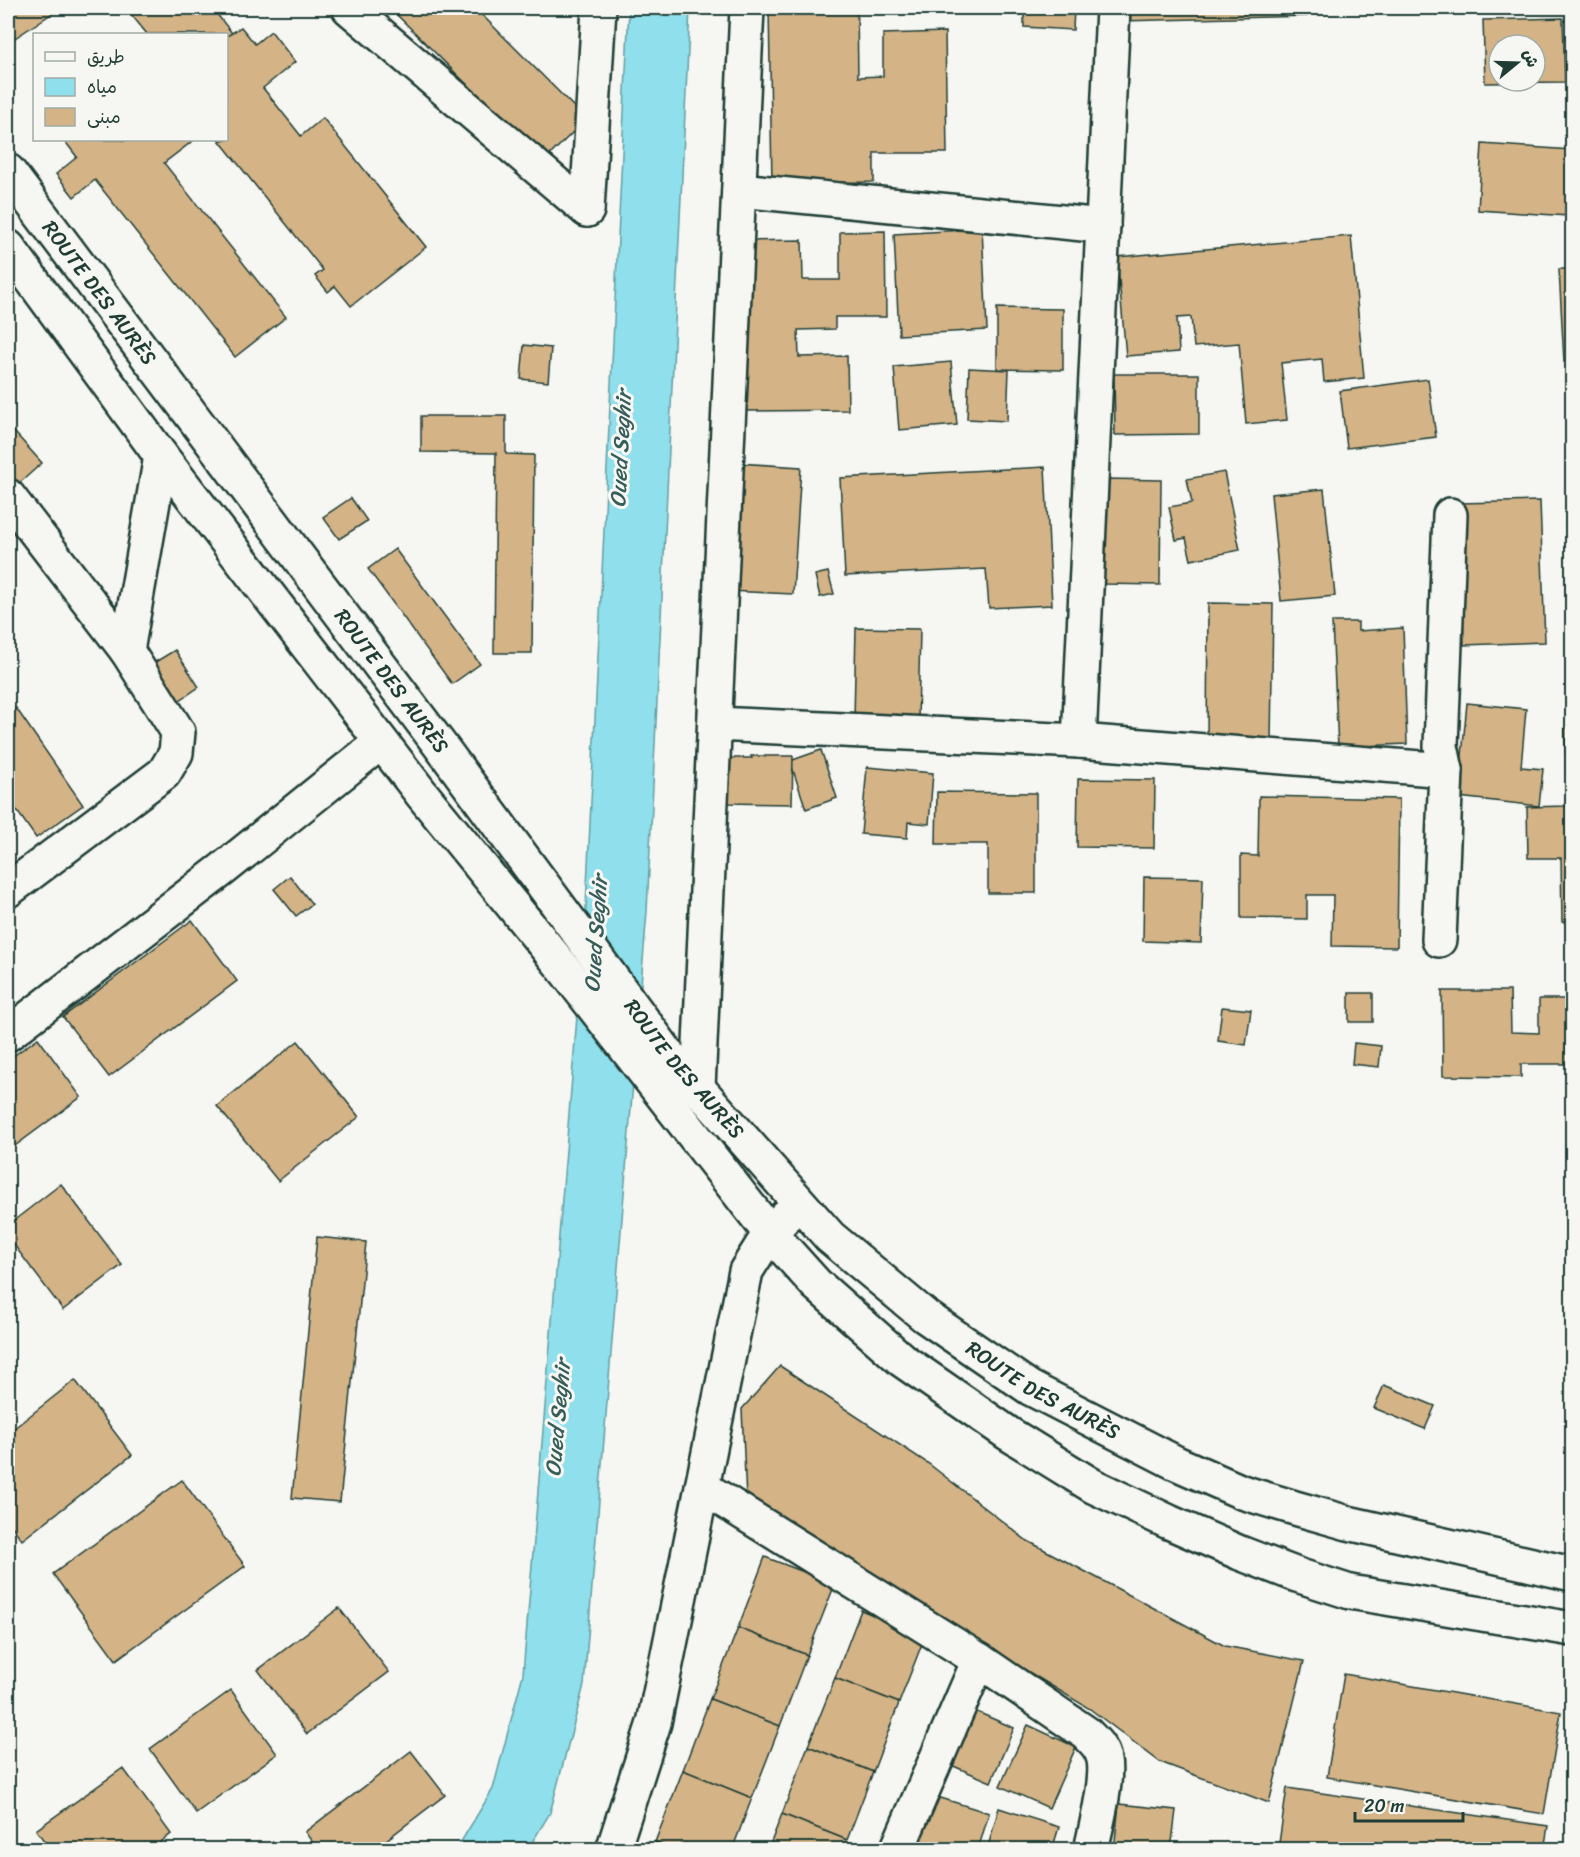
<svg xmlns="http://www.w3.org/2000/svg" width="1580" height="1857" font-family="Sriracha,'Playpen Sans Arabic',sans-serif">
<rect width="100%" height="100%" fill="#f6f6f2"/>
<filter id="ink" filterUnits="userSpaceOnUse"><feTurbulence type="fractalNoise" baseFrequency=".0167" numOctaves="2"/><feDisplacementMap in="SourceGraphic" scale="12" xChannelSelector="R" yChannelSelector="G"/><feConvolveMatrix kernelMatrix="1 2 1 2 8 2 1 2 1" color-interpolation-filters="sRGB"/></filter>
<g filter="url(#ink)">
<polygon fill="#90dfec" stroke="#639ea2" stroke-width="1.5" points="629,8 690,8 647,911 584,1685 550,1813 528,1849 456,1850 493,1789 523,1674 586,907"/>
<g fill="#d4b387" stroke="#1f3d34" stroke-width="1.5" fill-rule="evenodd">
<polygon points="8,8 60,8 9,42"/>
<polygon points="126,8 212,8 232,33 226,37 226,34 147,34"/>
<polygon points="390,8 475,8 586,119 544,161"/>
<polygon points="769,8 857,8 858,77 883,76 883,34 945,32 947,153 874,153 874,182 772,183"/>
<polygon points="983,8 1074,8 1073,30 1024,27 1024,9"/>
<polygon points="1122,8 1307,8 1307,16 1122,21"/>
<path d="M1563,18L1565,82L1485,83L1483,20ZM1499,45H1535V81H1499Z"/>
<polygon points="241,27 255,44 271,31 295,62 263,88 301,136 323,118 426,247 351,306 335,286 328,292 315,276 323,270 219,140 226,140 226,37"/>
<polygon points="64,140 194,140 164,163 286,317 235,357 95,180 74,197 56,174 77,157"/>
<polygon points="1482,144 1572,150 1572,233 1567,233 1568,216 1478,210"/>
<polygon points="982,229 987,330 899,335 894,234"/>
<polygon points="885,231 886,317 835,317 835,329 798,330 799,357 847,356 848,410 746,411 743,241 802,240 803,280 840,280 840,232"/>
<polygon points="1351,236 1364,378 1324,382 1322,359 1281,363 1287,420 1246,424 1239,343 1194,347 1191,317 1177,318 1179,352 1126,356 1117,257"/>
<polygon points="1559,269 1572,269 1572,362 1564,362"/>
<polygon points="997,308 1063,309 1063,370 997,369"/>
<polygon points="524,345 551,348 548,382 521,379"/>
<polygon points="951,362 957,425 899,430 894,367"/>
<polygon points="969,368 1009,370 1007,421 967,419"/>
<polygon points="1114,374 1199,374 1199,434 1115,435"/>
<polygon points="1428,379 1436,437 1347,448 1340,391"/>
<polygon points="421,416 506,416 506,454 534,455 532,653 494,653 496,453 421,452"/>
<polygon points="8,425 42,463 15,487 8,478"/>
<polygon points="737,463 801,467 793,594 729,591"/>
<polygon points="1045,467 1052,605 989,608 986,569 845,576 840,478"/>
<polygon points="1224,472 1240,550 1191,560 1186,538 1176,540 1169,507 1192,503 1187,479"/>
<polygon points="1106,479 1161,480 1160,585 1104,584"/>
<polygon points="1324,489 1335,596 1281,601 1271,494"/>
<polygon points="351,498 367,521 339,539 323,517"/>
<polygon points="1540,501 1545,642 1464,645 1459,503"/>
<polygon points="395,549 480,664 452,684 368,569"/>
<polygon points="828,572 834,594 820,597 815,575"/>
<polygon points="1208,603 1273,604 1271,743 1207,742"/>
<polygon points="1332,622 1358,622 1358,631 1403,628 1407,744 1338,747"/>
<polygon points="856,628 920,629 918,721 854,719"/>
<polygon points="175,650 199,687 177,702 152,664"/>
<polygon points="1568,652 1572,652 1572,697 1569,698"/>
<polygon points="1467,703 1526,709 1521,767 1543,769 1539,806 1458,797"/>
<polygon points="16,708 83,805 36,838 8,798 8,714"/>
<polygon points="1565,728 1572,728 1572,922 1562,922 1561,858 1528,858 1527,807 1567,806"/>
<polygon points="821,750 837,798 806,809 790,761"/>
<polygon points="751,756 793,756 792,804 724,803 725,758 752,758"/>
<polygon points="867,767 933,773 929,824 908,822 907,838 861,834"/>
<polygon points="1078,779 1155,780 1154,848 1077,847"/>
<polygon points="937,792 1036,793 1036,893 988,893 988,844 936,844"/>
<polygon points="1259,796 1399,799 1397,947 1332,946 1333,895 1307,895 1307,919 1241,918 1241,855 1258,856"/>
<polygon points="290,876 312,904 296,916 274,889"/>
<polygon points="1144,877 1203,878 1201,943 1143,941"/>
<polygon points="192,920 237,981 109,1077 63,1017"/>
<polygon points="1442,991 1510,991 1511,1032 1539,1033 1539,999 1572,999 1572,1064 1521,1064 1521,1077 1443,1076"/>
<rect x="1349" y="993" width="24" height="29"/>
<polygon points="1222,1007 1251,1010 1246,1045 1218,1041"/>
<polygon points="38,1038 81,1097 8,1151 8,1060"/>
<polygon points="298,1041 359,1117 278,1181 217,1106"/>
<polygon points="1354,1043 1381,1046 1379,1067 1352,1064"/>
<polygon points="61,1184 122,1265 63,1310 8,1237 8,1225"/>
<polygon points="317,1237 366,1242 340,1502 292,1498"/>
<polygon points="780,1366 929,1464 1026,1540 1225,1646 1304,1661 1269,1803 1160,1762 1090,1709 746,1500 742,1409"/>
<polygon points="75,1380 132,1455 22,1540 8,1521 8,1433"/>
<polygon points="1384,1385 1435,1406 1425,1429 1374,1408"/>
<polygon points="182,1480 245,1566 116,1660 53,1574"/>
<polygon points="765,1557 835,1584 807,1655 738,1628"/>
<polygon points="339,1608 389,1672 307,1734 258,1670"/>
<polygon points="861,1610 925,1636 899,1703 835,1678"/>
<polygon points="738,1628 807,1655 780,1726 710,1699"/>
<polygon points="1344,1674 1561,1712 1544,1814 1327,1777"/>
<polygon points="835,1678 899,1703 873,1772 808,1746"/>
<polygon points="231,1690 277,1754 196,1813 150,1749"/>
<polygon points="710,1699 780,1726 752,1798 683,1770"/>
<polygon points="961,1705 1014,1728 991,1782 937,1759"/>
<polygon points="1028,1725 1076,1747 1049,1808 1000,1786"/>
<polygon points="808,1746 873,1772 847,1840 782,1814"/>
<polygon points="411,1751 445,1795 373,1850 318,1850 305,1832"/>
<polygon points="123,1768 171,1834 150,1850 51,1850 36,1830"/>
<polygon points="683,1770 752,1798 732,1850 675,1850 655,1842"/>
<polygon points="1287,1788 1548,1826 1544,1850 1278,1850"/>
<polygon points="928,1794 989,1813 978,1850 911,1850"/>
<polygon points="1119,1804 1176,1810 1171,1850 1114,1850"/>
<polygon points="999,1808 1059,1827 1052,1850 987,1850"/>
<polygon points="782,1814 847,1840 843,1850 768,1850"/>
<polygon points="655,1842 675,1850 652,1850"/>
</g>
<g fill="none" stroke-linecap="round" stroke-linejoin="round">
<g stroke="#1f3d34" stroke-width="38">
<g id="minor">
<polyline points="349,8 587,210"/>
<path id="s1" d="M8,171L445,752L667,1053L830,1237L925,1316L1030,1388L1176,1463L1242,1492L1295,1508L1348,1523L1572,1574"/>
<polyline points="739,190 1103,226"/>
<polyline points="587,210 599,8"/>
<polyline points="8,247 161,456 421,793 561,965 770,1233 816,1284 902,1360 1009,1434 1093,1486 1169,1522 1240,1553 1297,1575 1350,1592 1572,1629"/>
<polyline points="8,496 127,651 178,732 176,753 164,773 8,890"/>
<polyline points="127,651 161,456"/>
<polyline points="715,724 1079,741 1446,770"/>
<polyline points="1079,741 1113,8"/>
<polyline points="1439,940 1446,770 1441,746 1450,515"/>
<polyline points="8,1034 223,869 381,742"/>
<polyline points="698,1088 747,8"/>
<path d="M702,1487L979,1660L1086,1733C1094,1741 1102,1748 1104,1760C1108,1781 1096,1827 1091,1850"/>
<polyline points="613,1850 654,1723 746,1271 770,1233 785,1217"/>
<polyline points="897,1850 979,1660"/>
</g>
</g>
<use href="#minor" stroke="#f6f6f2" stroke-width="33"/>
</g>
</g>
<g text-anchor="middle" stroke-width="6" stroke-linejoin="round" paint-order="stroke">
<g font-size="21" fill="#1f3d34" stroke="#f6f6f2">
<text dy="7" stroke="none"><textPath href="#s1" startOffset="152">ROUTE DES AURÈS</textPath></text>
<text dy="7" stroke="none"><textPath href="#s1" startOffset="638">ROUTE DES AURÈS</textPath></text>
<text dy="7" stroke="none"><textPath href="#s1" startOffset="1124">ROUTE DES AURÈS</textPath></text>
<text dy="7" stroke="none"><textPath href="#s1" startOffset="1610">ROUTE DES AURÈS</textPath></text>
</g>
<g font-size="22" font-style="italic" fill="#365d59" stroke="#f6f6f2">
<text transform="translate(620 449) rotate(-87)" y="8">Oued Seghir</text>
<text transform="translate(595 934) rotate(-86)" y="8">Oued Seghir</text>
<text transform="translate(557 1418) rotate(-85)" y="8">Oued Seghir</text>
</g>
</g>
<rect width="1580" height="1857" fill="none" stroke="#f6f6f2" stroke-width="30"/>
<rect x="15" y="15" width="1550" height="1827" fill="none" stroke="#1f3d34" stroke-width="2" filter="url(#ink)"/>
<rect x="33" y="33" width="195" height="108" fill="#f6f6f2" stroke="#a0aca6" stroke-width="1.5"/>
<rect x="45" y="52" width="30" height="9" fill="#f6f6f2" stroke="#a0aca6" stroke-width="1.5"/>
<text x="87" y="63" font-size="18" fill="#1f3d34">طريق</text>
<rect x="45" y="78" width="30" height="18" fill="#90dfec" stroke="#a0aca6" stroke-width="1.5"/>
<text x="87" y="93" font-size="18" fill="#1f3d34">مياه</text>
<rect x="45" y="108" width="30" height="18" fill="#d4b387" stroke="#a0aca6" stroke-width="1.5"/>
<text x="87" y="123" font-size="18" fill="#1f3d34">مبنى</text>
<g transform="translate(1517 63) rotate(71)"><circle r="28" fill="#f6f6f2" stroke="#a0aca6" stroke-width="1.5"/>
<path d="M0-4.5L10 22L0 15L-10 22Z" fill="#1f3d34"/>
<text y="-9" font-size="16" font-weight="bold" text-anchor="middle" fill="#1f3d34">ش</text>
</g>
<path d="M1355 1812v9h108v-9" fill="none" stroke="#1f3d34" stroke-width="3"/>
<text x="1364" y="1812" font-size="18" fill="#1f3d34" stroke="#f6f6f2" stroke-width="4.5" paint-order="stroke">20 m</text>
</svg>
